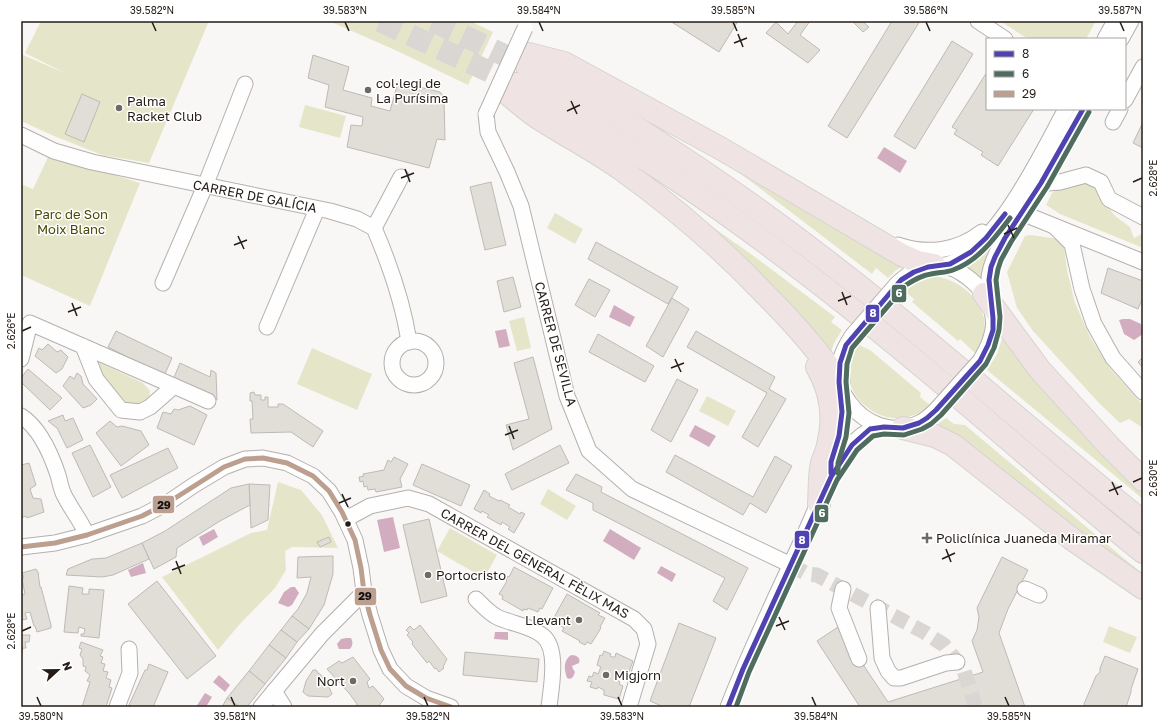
<svg xmlns="http://www.w3.org/2000/svg" width="1164" height="728" font-family="'Golos Text',sans-serif">
<rect width="100%" height="100%" fill="#f9f7f5"/>
<g fill="#e5e6c9">
<polygon points="41,21 209,21 149,163 102,155 54,136 21,121 21,61 23,55 67,74 25,53"/>
<polygon points="329,21 470,21 493,32 468,85 395,50"/>
<polygon points="1000,21 1096,21 1086,39 1028,39"/>
<polygon points="305,105 346,116 340,138 299,127"/>
<polygon points="49,155 140,183 90,306 21,275 21,184 33,189"/>
<polygon points="724,161 907,263 895,271 888,278 876,268 872,274"/>
<polygon points="1088,181 1100,191 1106,204 1115,216 1130,227 1134,238 1143,233 1143,248 1060,214 1046,205 1052,193 1063,185"/>
<polygon points="681,205 751,254 835,317 831,322 842,330 834,343 831,352"/>
<polygon points="1015,207 981,284 958,266"/>
<polygon points="555,213 583,229 575,244 547,228"/>
<polygon points="1031,235 1059,239 1064,247 1067,270 1075,303 1090,337 1109,367 1143,405 1143,428 1129,419 1120,423 1099,403 1033,331 1017,308 1007,272 1025,236"/>
<path d="M932,276C969,279 1002,319 975,353L960,339L958,341L912,302L914,299L903,290L916,280Z"/>
<polygon points="524,317 531,348 517,351 509,321"/>
<polygon points="1005,338 1143,490 1143,499 987,370 997,354 1002,339"/>
<path d="M857,343L863,347L870,350L921,393L920,397L930,405C888,444 824,389 857,343Z"/>
<polygon points="312,348 372,374 357,410 297,384"/>
<polygon points="89,358 143,383 150,391 148,405 122,408"/>
<polygon points="707,396 736,411 728,426 699,411"/>
<polygon points="946,418 954,424 965,425 1139,571 1140,575 931,429"/>
<polygon points="278,482 301,490 322,515 338,548 292,547 285,551 286,570 275,588 239,625 218,650 162,577 251,533 267,530"/>
<polygon points="548,489 576,506 567,520 540,504"/>
<polygon points="450,528 497,555 484,578 437,551"/>
<polygon points="1109,626 1137,637 1130,653 1103,642"/>
</g>
<g fill="#d2adc0">
<polygon points="884,147 907,161 900,173 877,158"/>
<polygon points="614,305 635,317 630,327 609,317"/>
<polygon points="1123,319 1130,319 1141,324 1143,334 1134,340 1124,334 1119,320"/>
<polygon points="506,329 510,346 499,348 495,331"/>
<polygon points="695,425 716,436 709,447 689,436"/>
<polygon points="393,517 400,548 384,552 377,520"/>
<polygon points="214,529 218,537 203,546 199,537"/>
<polygon points="610,529 641,548 634,560 603,541"/>
<polygon points="143,563 146,573 131,577 128,570"/>
<polygon points="661,566 676,574 672,582 657,573"/>
<polygon points="291,587 295,587 299,593 292,605 288,607 278,603 284,592"/>
<polygon points="495,632 508,632 508,640 494,639"/>
<path d="M346,638H351C353,642 353,645 350,649H339L337,644L341,639Z"/>
<path d="M571,655C577,655 581,658 579,663L572,666L573,669L575,672L573,677L570,679L567,678C564,669 563,661 571,655Z"/>
<polygon points="219,675 230,685 225,692 213,682"/>
<polygon points="205,693 212,697 206,707 196,707"/>
</g>
<g fill="#e1ded8" stroke="#bebab5">
<polygon points="670,21 738,21 719,52"/>
<polygon points="798,21 810,21 800,35 820,50 808,63 766,33 776,22 788,34"/>
<polygon points="852,21 862,21 869,27 863,32"/>
<polygon points="892,21 920,21 847,138 828,126"/>
<polygon points="952,41 973,54 915,149 894,136"/>
<polygon points="313,55 349,67 343,90 372,98 371,106 390,111 398,82 440,92 444,97 445,140 437,139 429,168 347,147 351,125 362,126 363,117 325,107 329,85 308,78"/>
<polygon points="987,72 987,109 1034,109 998,166 981,155 983,152 954,134 957,130 952,127"/>
<polygon points="82,94 100,102 84,142 65,134"/>
<polygon points="1143,122 1143,148 1133,143"/>
<polygon points="491,182 506,245 485,250 470,187"/>
<polygon points="596,242 678,287 668,304 588,259"/>
<polygon points="1108,268 1143,281 1143,297 1138,309 1101,293"/>
<polygon points="513,277 521,307 504,312 497,281"/>
<polygon points="589,279 610,290 595,317 575,305"/>
<polygon points="672,298 689,309 663,357 646,346"/>
<polygon points="116,331 172,358 164,376 108,347"/>
<polygon points="696,331 775,377 769,389 786,399 758,447 742,437 767,393 687,347"/>
<polygon points="598,334 654,366 645,382 589,352"/>
<polygon points="48,344 57,352 61,350 68,357 62,369 56,373 35,356 39,348 42,350"/>
<polygon points="533,357 552,429 513,450 506,425 529,419 514,363"/>
<polygon points="1143,357 1143,368 1138,362"/>
<polygon points="180,363 210,377 211,370 216,373 217,400 173,380"/>
<polygon points="28,369 62,398 50,410 21,382 21,378"/>
<polygon points="77,373 81,376 83,384 97,399 91,405 83,408 63,386 70,376 74,379"/>
<polygon points="677,379 698,390 671,442 651,430"/>
<polygon points="254,392 255,395 261,395 261,400 265,400 265,397 268,397 268,407 278,407 278,404 283,404 323,431 313,447 291,432 251,433 250,419 253,419 252,401 250,401 250,393"/>
<polygon points="190,406 207,415 194,445 157,428 163,412 171,414 174,409 178,410"/>
<polygon points="63,415 65,421 73,418 83,440 67,448 57,428 48,421"/>
<polygon points="110,421 117,427 122,426 141,431 149,445 121,466 96,433"/>
<polygon points="90,445 111,487 93,497 72,453"/>
<polygon points="560,445 569,463 512,490 505,474"/>
<polygon points="168,448 178,468 122,498 110,475"/>
<polygon points="675,455 753,497 775,456 792,466 766,513 750,503 743,515 666,472"/>
<polygon points="394,457 408,464 400,479 402,487 376,492 375,489 368,490 367,486 364,487 363,481 360,482 359,477 364,476 363,474 384,470 388,460 391,462"/>
<polygon points="29,463 36,485 30,489 33,498 41,499 44,512 27,518 26,516 21,518 21,465"/>
<polygon points="422,464 470,485 461,506 413,485"/>
<polygon points="576,474 602,487 601,492 748,568 727,610 713,601 725,578 593,510 593,503 566,490"/>
<polygon points="249,484 270,485 268,520 251,528"/>
<polygon points="249,484 250,505 220,521 177,548 176,557 154,569 142,543 165,531 231,488"/>
<polygon points="484,490 490,494 489,496 499,501 500,500 510,505 508,507 520,514 521,512 525,514 514,533 508,529 510,527 502,522 501,525 487,517 489,515 482,511 481,513 474,509"/>
<polygon points="429,519 447,596 421,603 403,525"/>
<polygon points="329,537 331,542 320,547 317,542"/>
<polygon points="142,543 149,559 113,575 102,577 66,575 68,569 92,559 106,558"/>
<polygon points="333,556 333,574 324,605 309,629 292,616 298,609 307,593 311,577 297,578 298,557"/>
<polygon points="1002,557 1028,570 1008,609 999,633 1025,707 860,707 817,641 838,627 888,702 983,672 972,641 977,630 979,617 977,608"/>
<polygon points="514,567 553,588 542,609 540,608 538,612 528,608 527,610 524,609 523,611 502,599 503,596 499,594 507,581 506,580 508,576 509,577"/>
<polygon points="36,569 38,572 40,587 41,587 51,625 51,628 37,632 35,626 34,626 30,612 25,613 27,619 21,620 21,595 25,594 22,579 24,578 22,573"/>
<polygon points="157,581 216,656 187,679 128,604"/>
<polygon points="69,586 83,588 82,594 89,594 89,589 104,590 99,638 81,636 81,634 84,634 85,629 79,627 78,633 64,632"/>
<polygon points="567,594 600,613 598,615 605,618 600,627 601,628 591,644 587,642 585,645 579,642 580,641 562,631 564,628 552,621"/>
<polygon points="292,616 309,629 297,642 281,630"/>
<polygon points="679,623 716,638 689,707 664,707 650,701"/>
<polygon points="420,625 447,659 443,667 444,668 439,672 436,668 435,669 429,661 427,663 412,644 413,642 407,635 409,633 406,630 410,626 414,630"/>
<polygon points="281,630 297,642 286,658 269,645"/>
<polygon points="21,635 30,635 29,642 25,642 26,648 23,648 21,656"/>
<polygon points="81,642 103,650 100,656 103,657 101,663 105,664 103,671 108,672 106,678 111,680 109,687 112,688 106,707 82,707 90,682 87,681 90,675 85,671 86,667 83,666 83,659 80,655 82,649 79,648"/>
<polygon points="269,645 286,658 265,684 249,671"/>
<polygon points="604,651 611,654 610,656 612,657 615,657 616,653 633,661 628,674 624,672 623,675 620,674 619,675 617,680 620,682 619,684 623,686 619,699 604,695 604,690 598,687 597,689 590,687 592,682 587,681 589,676 592,677 594,672 598,674 601,667 597,665 600,655 602,656"/>
<polygon points="465,652 539,659 537,682 463,675"/>
<polygon points="1105,656 1138,669 1131,689 1131,692 1126,707 1085,707 1084,704 1096,676 1100,672 1100,668"/>
<polygon points="353,657 370,679 367,682 369,688 373,686 384,699 378,707 356,707 357,704 349,693 327,669 339,661 342,663"/>
<polygon points="149,664 168,672 153,707 132,707 129,705 145,670 147,670"/>
<polygon points="313,670 316,670 319,674 320,674 329,687 332,694 328,697 308,696 303,692 306,681"/>
<polygon points="249,671 265,684 247,707 240,707 227,698"/>
<polygon points="227,698 240,707 222,707"/>
</g>
<g fill="none" stroke-linecap="round" stroke-linejoin="round">
<polyline stroke="#d9d6d4" stroke-width="15" stroke-dasharray="15 8" stroke-linecap="butt" points="791,565 807,574 817,575 924,632 944,645 964,671 972,695 975,707"/>
<g stroke="#d9d6d4" stroke-width="22" stroke-dasharray="22 11" stroke-linecap="butt">
<polyline points="380,21 516,84"/>
<polyline points="433,21 527,66"/>
</g>
<g stroke="#b5b0ac" stroke-width="17">
<g id="minor">
<polyline points="978,21 1005,39"/>
<polyline points="1105,39 1115,21"/>
<polyline points="1121,39 1131,21"/>
<polyline points="1125,100 1143,67"/>
<polyline points="486,114 488,132 507,172 521,206 567,396 589,451 632,489 791,565"/>
<polyline points="1113,122 1120,109"/>
<path d="M21,135L54,151L92,162L330,211L357,219L374,228C390,265 403,302 409,342"/>
<polyline points="1043,170 1046,179 1048,183 1060,182 1086,175 1101,182 1109,199 1143,217"/>
<polyline points="1022,213 1143,262"/>
<polyline points="1055,227 1072,244 1082,289 1094,324 1113,358 1143,392"/>
<polyline points="374,228 401,177"/>
<path d="M898,245C928,255 958,251 982,232"/>
<path d="M940,266C993,260 1042,152 1066,109"/>
<polyline points="163,283 205,186 245,84"/>
<path d="M897,284C906,275 922,265 935,265C959,265 986,288 992,311C997,329 989,346 980,361"/>
<path d="M991,305C988,292 987,281 991,268C999,241 1019,218 1034,194C1052,167 1067,138 1083,109"/>
<polyline points="267,327 317,209"/>
<path d="M852,336C843,350 836,365 839,382C840,390 845,396 849,402C864,424 893,436 919,423C926,420 931,415 936,410"/>
<circle cx="414" cy="363" r="22"/>
<polyline points="21,359 30,323 174,386 150,407 140,412 121,410 96,379 83,346"/>
<polyline points="174,386 208,401"/>
<path d="M21,416C40,428 51,454 58,475C60,482 61,489 64,495C71,509 81,521 87,535"/>
<polyline points="346,519 370,506 408,498 429,504 634,619 644,629 648,644 629,707"/>
<polyline points="21,547 55,543 87,535 142,516 169,502 194,485 224,467 245,459 263,458 287,463 313,476 329,491 342,512 355,540 361,568 364,592 370,615 381,650 390,669 406,686 426,698 451,707"/>
<polyline points="843,589 839,608 859,659"/>
<polyline points="1025,589 1039,595"/>
<path d="M476,599C482,605 489,613 497,617C511,624 530,625 543,636C559,649 551,689 549,707"/>
<polyline points="878,608 882,658 888,671 894,678 901,678 946,663 957,662"/>
<polyline points="274,691 284,707"/>
<polyline points="117,707 130,673 129,649"/>
<polyline points="261,707 322,634 364,592"/>
<path d="M728,707C750,650 777,595 802,540C817,508 831,467 855,441C864,432 872,428 884,427"/>
</g>
</g>
<g stroke="#d5d3d1" stroke-width="24">
<g id="highway">
<polyline points="529,54 564,63 720,148 902,255 918,262 934,265"/>
<path d="M527,66C573,88 617,115 660,143C744,197 823,256 900,319C982,386 1061,456 1143,522"/>
<path d="M516,84C560,105 603,133 645,159C745,223 838,296 929,372C1000,431 1070,494 1143,552"/>
<path d="M509,95C520,104 531,114 543,121C570,138 599,153 625,172C675,208 721,248 763,292C791,320 818,349 839,382"/>
<polyline points="984,294 1040,370 1110,447 1143,480"/>
<path d="M817,367C831,391 835,418 828,445C827,451 824,457 822,463C819,476 820,491 819,504"/>
<polyline points="903,428 935,436 953,445 1072,539 1143,588"/>
</g>
</g>
<use href="#minor" stroke="#fefefe" stroke-width="15"/>
<use href="#highway" stroke="#f0e3e3" stroke-width="22"/>
<g stroke="#b5b0ac" stroke-width="17" stroke-linecap="butt">
<g id="minor-bridge">
<polyline points="486,114 525,28"/>
<polyline points="852,336 897,284"/>
<polyline points="936,410 980,361"/>
</g>
</g>
<use href="#minor-bridge" stroke="#fefefe" stroke-width="15"/>
<g stroke="#fff" stroke-width="8">
<g id="bus-1">
<polyline points="831,473 831,462 839,436 842,412 839,382 840,363 846,345 901,280 914,272 928,267 950,264 971,252 986,238 1005,214"/>
<polyline points="728,707 743,669 831,477 852,445 870,429 884,427 903,428 919,423 927,418 936,410 980,361 988,345 993,330 993,318 989,280 991,267 995,257 1005,238 1041,183 1083,109"/>
</g>
</g>
<g stroke="#fff" stroke-width="8">
<g id="bus-2">
<path d="M838,473V463L846,437L849,413L846,382L847,364L852,348L906,285C914,280 922,275 931,274C938,272 946,273 953,270C978,261 994,239 1010,218"/>
<polyline points="736,707 749,672 837,480 857,450 873,436 884,434 904,435 922,429 931,424 941,415 986,364 994,348 999,330 1000,317 996,280 998,269 1001,260 1011,242 1047,187 1089,112"/>
</g>
</g>
<g stroke="#fff" stroke-width="8">
<polyline id="bus-3" points="21,547 55,543 87,535 142,516 169,502 224,467 245,459 263,458 287,463 313,476 329,491 342,512 355,540 361,568 364,592 370,615 381,650 390,669 406,686 426,698 451,707"/>
</g>
<use href="#bus-1" stroke="#4e43b1" stroke-width="5"/>
<use href="#bus-2" stroke="#4f6d5e" stroke-width="5"/>
<use href="#bus-3" stroke="#bc9f8f" stroke-width="5"/>
</g>
<path fill="none" stroke="#251c17" stroke-width="1.5" d="M152,22L156,31M345,22L349,31M539,22L543,31M733,22L737,31M926,22L930,31M1120,22L1124,31M738,34L743,47M734,43L747,38M571,101L577,114M567,111L580,105M405,169L410,182M401,178L414,173M1133,182L1142,178M1008,225L1014,238M1004,234L1017,228M238,236L244,249M234,245L247,240M842,292L847,305M838,301L851,296M72,303L77,316M68,312L81,307M22,331L31,327M675,359L681,372M671,368L684,363M509,426L514,439M505,435L518,430M1112,482L1118,495M1133,482L1142,478M1109,491L1122,486M342,494L348,507M339,503L351,498M946,549L951,562M942,559L955,553M176,561L181,574M172,570L185,565M779,617L785,630M776,626L789,621M22,631L31,627M37,697L41,706M231,697L235,706M424,697L428,706M618,697L622,706M812,697L816,706M1005,697L1009,706"/>
<g fill="#6f6965" stroke="#fff" stroke-width="1.5">
<circle cx="368" cy="90" r="4"/>
<circle cx="119" cy="108" r="4"/>
<path d="M925 532h4v4h4v4h-4v4h-4v-4h-4v-4h4z"/>
<circle cx="428" cy="575" r="4"/>
<circle cx="579" cy="620" r="4"/>
<circle cx="606" cy="675" r="4"/>
<circle cx="353" cy="681" r="4"/>
</g>
<circle fill="#251c17" stroke="#fff" stroke-width="1.5" cx="348" cy="524" r="3.5"/>
<g text-anchor="middle" stroke-width="3" stroke-linejoin="round" paint-order="stroke">
<g font-size="13" fill="#251c17" stroke="#fff" text-anchor="start">
<text x="376" y="88">col·legi de<tspan x="376" dy="15">La Purísima</tspan></text>
<text x="127" y="106">Palma<tspan x="127" dy="15">Racket Club</tspan></text>
<text x="936" y="543">Policlínica Juaneda Miramar</text>
<text x="436" y="580">Portocristo</text>
<text x="571" y="625" text-anchor="end">Llevant</text>
<text x="614" y="680">Migjorn</text>
<text x="345" y="686" text-anchor="end">Nort</text>
</g>
<g font-size="13" fill="#251c17" stroke="#fff">
<text transform="translate(255 196) rotate(11)" y="5">CARRER DE GALÍCIA</text>
<text transform="translate(556 344) rotate(75)" y="5">CARRER DE SEVILLA</text>
<text transform="translate(535 563) rotate(29)" y="5">CARRER DEL GENERAL FÈLIX MAS</text>
</g>
<g font-size="13" fill="#484a06" stroke="#fff">
<text x="71" y="219">Parc de Son<tspan x="71" dy="15">Moix Blanc</tspan></text>
</g>
</g>
<g stroke="#fff" stroke-width="1.5">
<rect x="891" y="284" width="16" height="19" rx="4" fill="#4f6d5e"/>
<rect x="865" y="304" width="15" height="19" rx="4" fill="#4e43b1"/>
<rect x="152" y="495" width="23" height="19" rx="4" fill="#bc9f8f"/>
<rect x="814" y="504" width="15" height="19" rx="4" fill="#4f6d5e"/>
<rect x="794" y="530" width="16" height="19" rx="4" fill="#4e43b1"/>
<rect x="354" y="587" width="23" height="19" rx="4" fill="#bc9f8f"/>
</g>
<g font-size="11" text-anchor="middle" font-weight="bold" fill="#fff">
<text x="899" y="297">6</text>
<text x="873" y="317">8</text>
<text x="822" y="517">6</text>
<text x="802" y="544">8</text>
</g>
<g font-size="11" text-anchor="middle" font-weight="bold" fill="#111">
<text x="164" y="509">29</text>
<text x="365" y="600">29</text>
</g>
<rect width="1164" height="728" fill="none" stroke="#ffffff" stroke-width="44"/>
<rect x="986" y="38" width="140" height="72" fill="#ffffff" stroke="#a8a4a2"/>
<rect x="994" y="51" width="20" height="6" fill="#4e43b1" stroke="#a8a4a2"/>
<text x="1022" y="58" font-size="12" fill="#251c17">8</text>
<rect x="994" y="71" width="20" height="6" fill="#4f6d5e" stroke="#a8a4a2"/>
<text x="1022" y="78" font-size="12" fill="#251c17">6</text>
<rect x="994" y="91" width="20" height="6" fill="#bc9f8f" stroke="#a8a4a2"/>
<text x="1022" y="98" font-size="12" fill="#251c17">29</text>
<g transform="translate(58 670) rotate(68)" stroke="#ffffff" stroke-width="3" paint-order="stroke">
<path d="M0-3L7 15L0 10L-7 15Z" fill="#251c17"/>
<text y="-6" font-size="11" font-weight="bold" text-anchor="middle" fill="#251c17">N</text>
</g>
<rect x="22" y="22" width="1120" height="684" fill="none" stroke="#251c17" stroke-width="1.5"/>
<g font-size="10" text-anchor="middle" fill="#251c17">
<text x="152" y="14">39.582°N</text>
<text x="345" y="14">39.583°N</text>
<text x="539" y="14">39.584°N</text>
<text x="733" y="14">39.585°N</text>
<text x="926" y="14">39.586°N</text>
<text x="1120" y="14">39.587°N</text>
<text transform="translate(1153 178) rotate(-90)" y="4">2.628°E</text>
<text transform="translate(11 331) rotate(-90)" y="4">2.626°E</text>
<text transform="translate(1153 478) rotate(-90)" y="4">2.630°E</text>
<text transform="translate(11 631) rotate(-90)" y="4">2.628°E</text>
<text x="41" y="720">39.580°N</text>
<text x="235" y="720">39.581°N</text>
<text x="428" y="720">39.582°N</text>
<text x="622" y="720">39.583°N</text>
<text x="816" y="720">39.584°N</text>
<text x="1009" y="720">39.585°N</text>
</g>
</svg>
